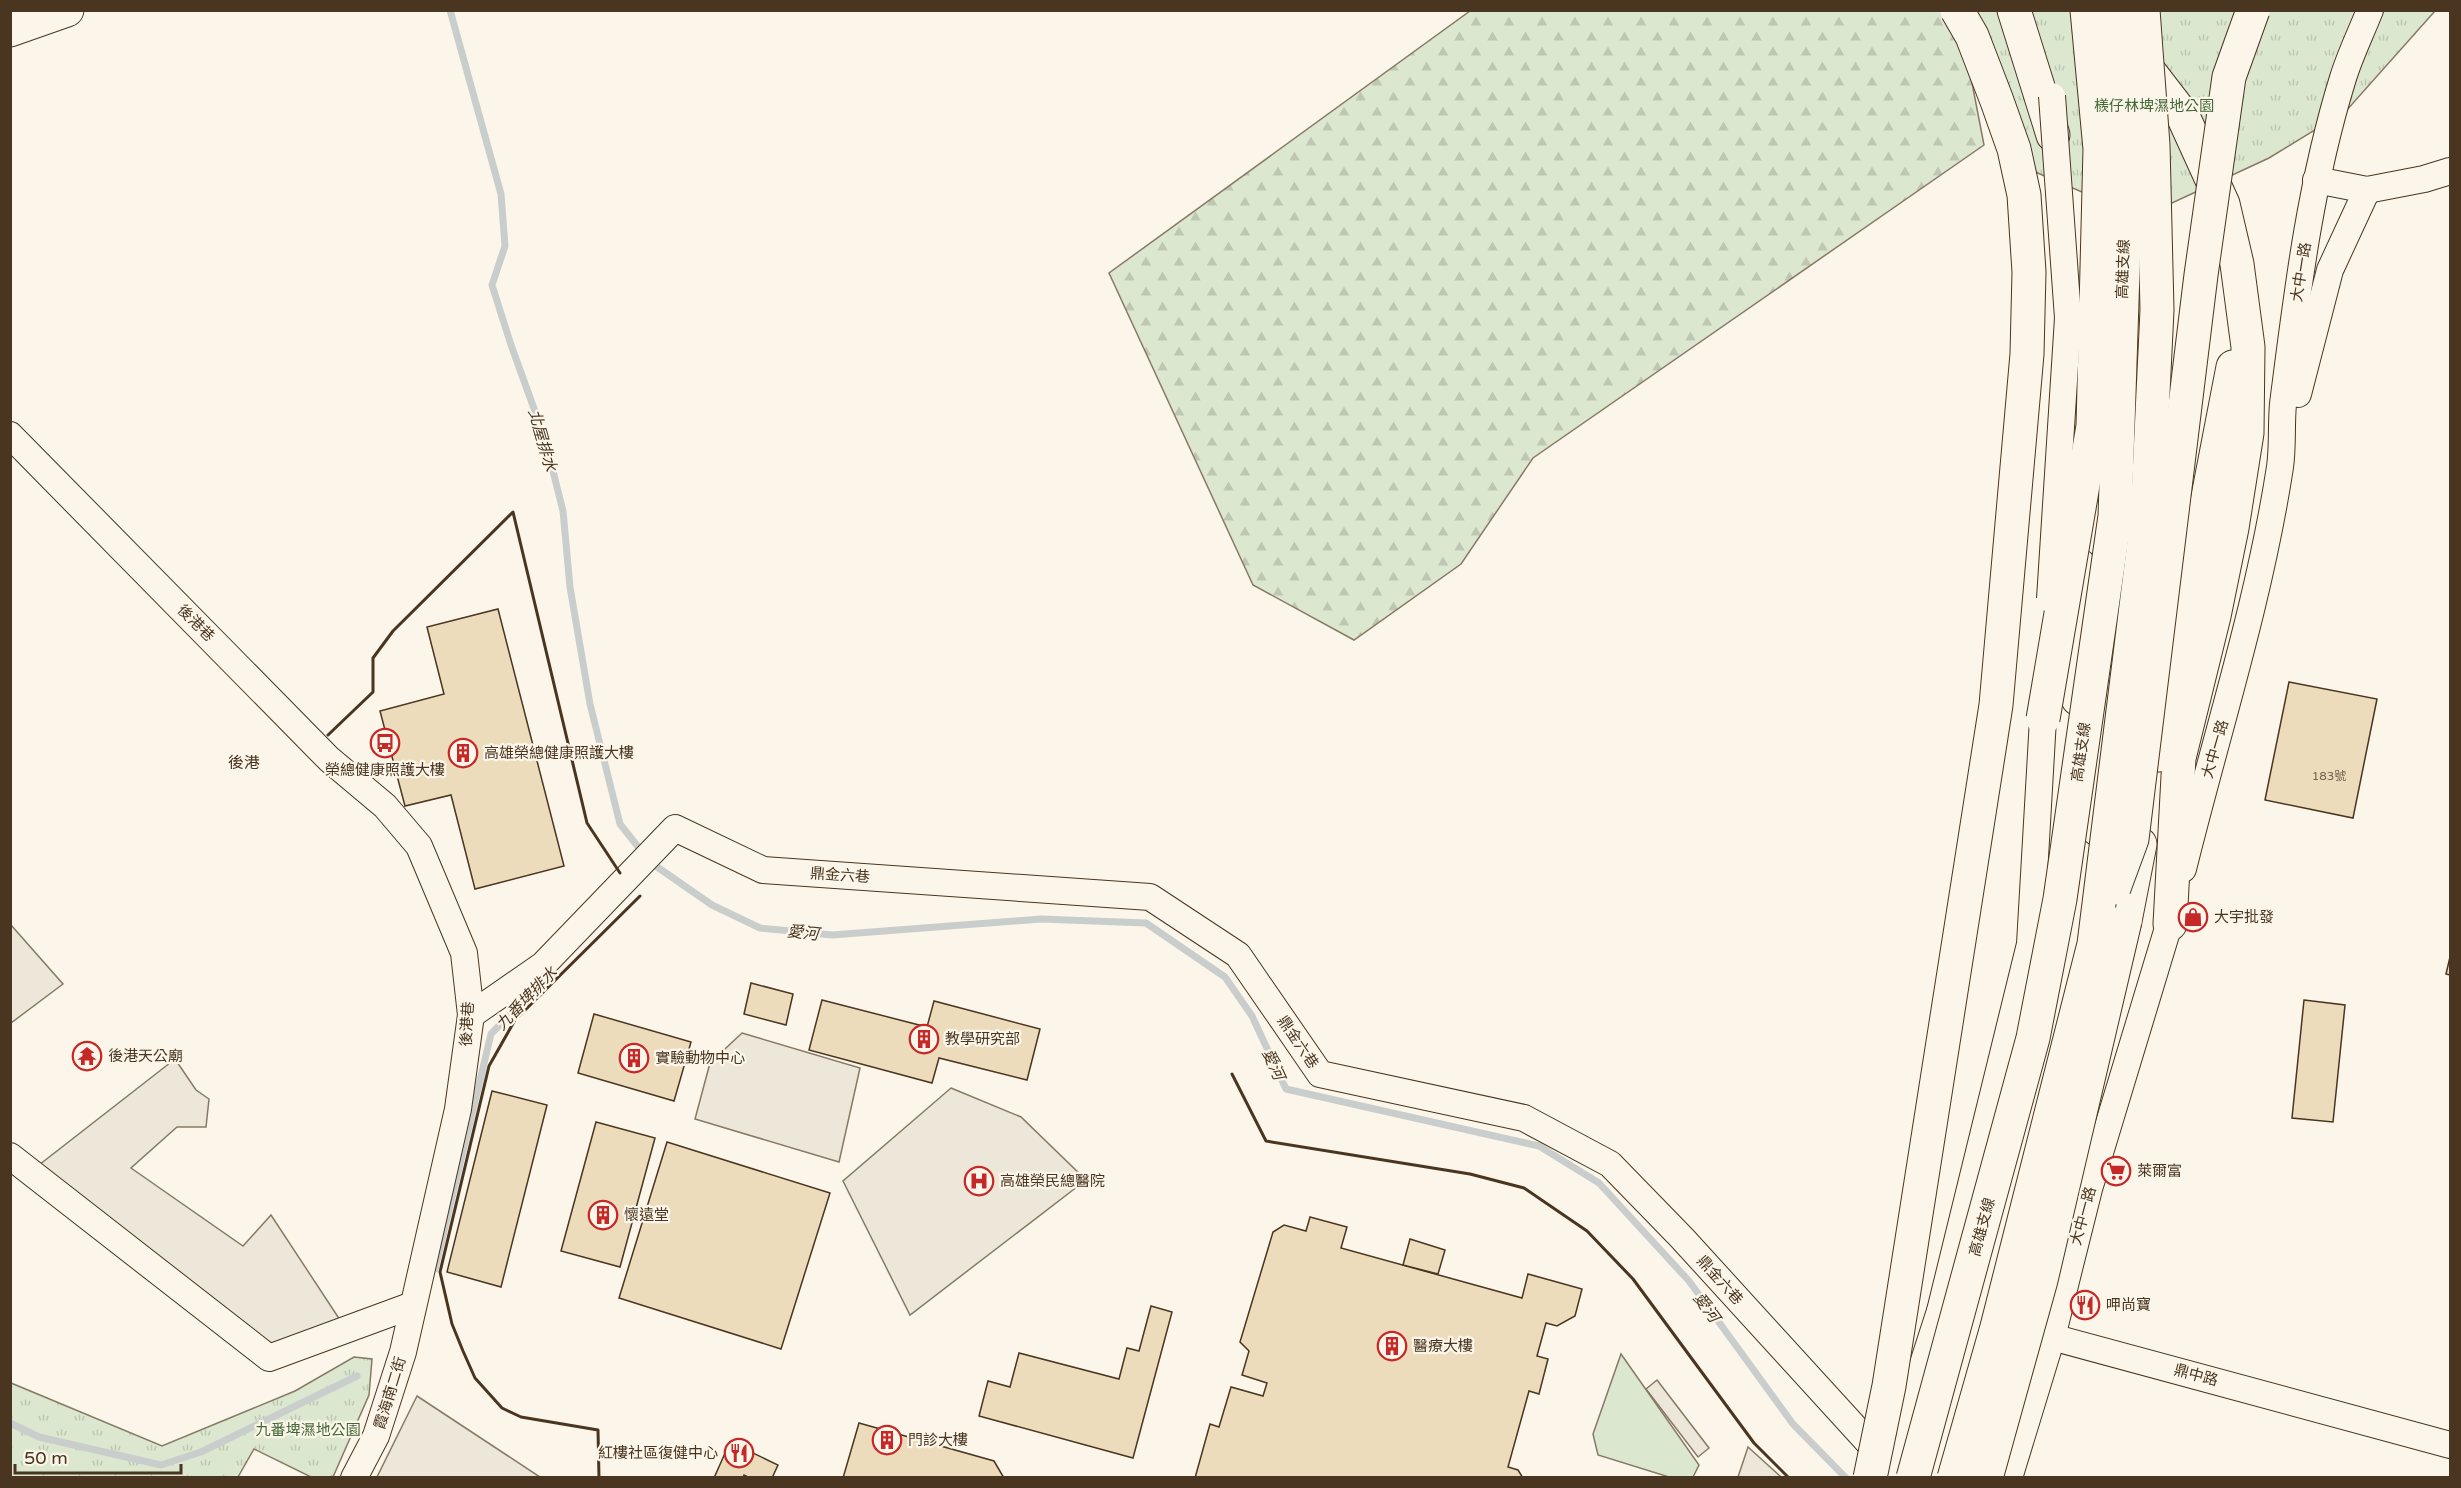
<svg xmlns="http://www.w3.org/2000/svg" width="2461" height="1488" font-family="'Varela Round','Noto Sans TC',sans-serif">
<defs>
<pattern id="forest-firs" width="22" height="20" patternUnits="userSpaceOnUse" patternTransform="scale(1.5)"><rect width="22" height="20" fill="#dce7d0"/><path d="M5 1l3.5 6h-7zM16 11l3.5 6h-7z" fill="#bec7b2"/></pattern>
<pattern id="park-tufts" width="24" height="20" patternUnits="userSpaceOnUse" patternTransform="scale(1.5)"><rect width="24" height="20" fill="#dce7d0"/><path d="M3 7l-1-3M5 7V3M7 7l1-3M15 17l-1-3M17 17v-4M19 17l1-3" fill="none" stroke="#bec7b2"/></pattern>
</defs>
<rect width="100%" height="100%" fill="#fbf6e9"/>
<polygon fill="#dce7d0" stroke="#887966" stroke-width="1.5" points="1621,1354 1699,1465 1693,1477 1669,1477 1598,1455 1593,1434"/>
<polygon fill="url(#forest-firs)" stroke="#887966" stroke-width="1.5" points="1470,11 1941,11 1967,57 1984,145 1533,458 1461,564 1354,640 1253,585 1109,273"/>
<g fill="url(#park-tufts)" stroke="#887966" stroke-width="1.5">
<polygon points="1975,11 2435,11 2346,111 2269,158 2172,203 2089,195 2026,168"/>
<polygon points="354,1357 372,1359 369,1395 333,1477 311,1477 254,1449 238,1477 11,1477 11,1383 162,1446 295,1391"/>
</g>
<g fill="#ede7d9" stroke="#887966" stroke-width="1.5">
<polygon points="11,925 63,984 11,1023 10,1023"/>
<polygon points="742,1033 860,1068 839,1162 695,1119 710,1063"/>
<polygon points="175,1059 196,1090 209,1099 206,1127 177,1127 131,1168 243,1246 271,1215 340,1320 282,1344 267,1342 39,1165"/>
<polygon points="951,1088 1021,1117 1086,1180 910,1315 843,1181"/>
<polygon points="1657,1380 1709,1448 1698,1457 1646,1389"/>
<polygon points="417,1396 540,1477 377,1477"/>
<polygon points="1748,1447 1781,1477 1738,1477"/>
</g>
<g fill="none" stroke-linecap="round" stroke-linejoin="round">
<g stroke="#c9cecd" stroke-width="7">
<polyline points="450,10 501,194 505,246 492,285 511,345 545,439 563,511 570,587 590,704 620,824 643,853"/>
<polyline points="650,862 712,905 760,928 832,935 1041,919 1146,923 1225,977 1252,1016 1286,1089 1539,1146 1599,1183 1689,1281 1793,1424 1846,1478"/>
<polyline points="435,1269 491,1034 549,974"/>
<polyline points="10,1423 39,1437 161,1465 201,1452 357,1376"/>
</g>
</g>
<g fill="#ecdcbc" stroke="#4a3520" stroke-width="1.5">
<polygon points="498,609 564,866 475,889 451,795 405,806 380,711 444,694 427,627"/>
<polygon points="2289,682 2377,699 2353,818 2265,800"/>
<polygon points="2450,957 2450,975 2446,974"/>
<polygon points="751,983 793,994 786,1025 744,1014"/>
<polygon points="822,1000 927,1027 934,1001 1040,1029 1027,1080 939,1058 932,1083 809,1050"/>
<polygon points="2304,1000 2345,1005 2333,1122 2292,1118"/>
<polygon points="594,1014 691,1042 674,1101 578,1073"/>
<polygon points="492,1091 547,1105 501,1287 447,1272"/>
<polygon points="596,1122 655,1138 620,1267 561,1251"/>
<polygon points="667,1142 830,1193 781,1349 619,1298"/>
<polygon points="1310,1217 1347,1227 1341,1248 1522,1298 1528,1274 1582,1289 1575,1316 1557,1326 1546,1323 1537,1356 1548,1359 1539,1394 1529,1391 1508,1467 1518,1470 1523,1478 1195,1478 1210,1424 1219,1427 1231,1387 1263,1396 1267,1383 1242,1375 1249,1351 1240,1342 1273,1232 1284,1225 1306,1231"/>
<polygon points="1410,1239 1445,1250 1438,1274 1403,1265"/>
<polygon points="1151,1306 1172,1312 1133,1458 979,1416 988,1381 1010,1387 1019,1353 1119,1379 1127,1348 1139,1351"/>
<polygon points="859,1423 994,1461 1004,1478 843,1478"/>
<polygon points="730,1442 778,1465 772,1478 750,1478 744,1475 743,1478 714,1478"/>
</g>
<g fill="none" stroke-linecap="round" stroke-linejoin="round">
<g stroke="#4a3520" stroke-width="28">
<g id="minor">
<polyline points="2316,180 2367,190 2424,179 2450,171"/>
<polyline points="2298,394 2330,270 2367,190"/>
<polyline points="10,435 329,759 385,806 419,846 464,953 471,1015 458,1109 403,1352 376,1436 354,1478"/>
<path d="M2183,869C2216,735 2259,604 2280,467C2283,446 2281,425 2283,404C2297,294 2310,184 2343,78C2350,55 2361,33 2370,10"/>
<polyline points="471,1015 543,965 675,828 763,870 1150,897 1238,955 1320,1074 1524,1118 1610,1164 1682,1238 1890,1466"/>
<polyline points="10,1156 269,1358 413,1305"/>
<polyline points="1940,1311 1978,1317 2450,1445"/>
<polyline points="1886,1478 1940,1311 2030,944 2043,719"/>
<polyline points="1931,1478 1982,1302"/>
<polyline points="2009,1478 2052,1337 2089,1189 2174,908"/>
</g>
</g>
<g stroke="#4a3520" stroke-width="35">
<g id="highway">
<polyline points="2014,10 2053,135"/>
<polyline points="10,30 67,10"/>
<polyline points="2138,57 2182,114 2223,204 2237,264 2248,347 2247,433 2232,528 2214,616 2179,758 2170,924"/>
<polyline points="2076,331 2078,441"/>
<polyline points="2078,699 2079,565"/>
<polyline points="2158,755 2233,367"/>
<polyline points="2125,921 2140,844"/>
<polyline points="1984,1293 2038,1090 2076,909 2077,856"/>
</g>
</g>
<use href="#minor" stroke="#fbf6e9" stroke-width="26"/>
<use href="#highway" stroke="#fbf6e9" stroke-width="33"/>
<g stroke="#4a3520" stroke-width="28" stroke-linecap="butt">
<polyline id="minor-bridge" points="2050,599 2068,318 2052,96"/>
</g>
<g stroke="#4a3520" stroke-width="35" stroke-linecap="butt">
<g id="highway-bridge">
<polyline points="2043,719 2093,426 2100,149 2087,10"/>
<polyline points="2114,888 2132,839 2201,275 2229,77 2253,10"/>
<polyline points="1870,1478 1889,1386 1996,705 2027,354 2029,272 2024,195 2014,149 1997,101 1972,36 1957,10"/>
<polyline points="1913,1478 2033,1038 2060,899 2115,516 2127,149 2112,10"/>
<polyline points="1954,1478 1997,1327 2094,944 2147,518 2157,310 2153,145 2143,10"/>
<polyline points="1986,1478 2041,1280 2125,921"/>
</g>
</g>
<use href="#minor-bridge" stroke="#fbf6e9" stroke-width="26"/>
<use href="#highway-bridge" stroke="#fbf6e9" stroke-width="33"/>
<g stroke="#4a3520" stroke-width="3">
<polyline points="328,735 373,692 373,658 393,631 513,512 587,823 620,873"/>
<polyline points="1232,1074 1266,1141 1470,1174 1524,1188 1587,1231 1633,1279 1754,1443 1789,1478"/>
<polyline points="599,1478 598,1430 521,1417 502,1408 475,1378 463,1351 452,1324 440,1272 489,1066 515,1020 640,896"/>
</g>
</g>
<defs>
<g id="bus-ring" transform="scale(1.5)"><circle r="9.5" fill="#fbf6e9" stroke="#c62828" stroke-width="1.5"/><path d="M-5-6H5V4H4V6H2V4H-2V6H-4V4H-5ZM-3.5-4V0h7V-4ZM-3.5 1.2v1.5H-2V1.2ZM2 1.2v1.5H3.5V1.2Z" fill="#c62828"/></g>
<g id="building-ring" transform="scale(1.5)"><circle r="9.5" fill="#fbf6e9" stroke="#c62828" stroke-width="1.5"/><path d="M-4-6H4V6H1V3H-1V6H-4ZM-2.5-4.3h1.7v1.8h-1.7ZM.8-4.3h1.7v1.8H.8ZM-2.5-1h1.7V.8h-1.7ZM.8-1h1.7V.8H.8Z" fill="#c62828"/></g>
<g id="shop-ring" transform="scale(1.5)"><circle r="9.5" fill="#fbf6e9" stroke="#c62828" stroke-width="1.5"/><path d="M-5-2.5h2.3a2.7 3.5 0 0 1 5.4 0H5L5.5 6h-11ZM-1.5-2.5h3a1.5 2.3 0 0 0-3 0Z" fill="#c62828"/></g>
<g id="temple-ring" transform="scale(1.5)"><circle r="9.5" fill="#fbf6e9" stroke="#c62828" stroke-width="1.5"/><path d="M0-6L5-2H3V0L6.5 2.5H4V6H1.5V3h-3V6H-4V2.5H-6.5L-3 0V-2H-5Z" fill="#c62828"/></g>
<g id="supermarket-ring" transform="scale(1.5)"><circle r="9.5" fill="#fbf6e9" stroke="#c62828" stroke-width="1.5"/><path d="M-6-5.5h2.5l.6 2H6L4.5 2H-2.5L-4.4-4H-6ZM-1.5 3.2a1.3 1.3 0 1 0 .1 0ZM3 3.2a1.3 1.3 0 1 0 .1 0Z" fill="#c62828"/></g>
<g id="hospital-ring" transform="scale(1.5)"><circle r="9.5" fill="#fbf6e9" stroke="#c62828" stroke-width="1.5"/><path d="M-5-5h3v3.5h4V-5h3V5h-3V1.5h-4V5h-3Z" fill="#c62828"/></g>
<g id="restaurant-ring" transform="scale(1.5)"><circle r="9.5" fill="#fbf6e9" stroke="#c62828" stroke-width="1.5"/><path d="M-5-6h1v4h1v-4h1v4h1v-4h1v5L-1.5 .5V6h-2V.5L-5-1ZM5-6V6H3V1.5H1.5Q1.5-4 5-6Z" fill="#c62828"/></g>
</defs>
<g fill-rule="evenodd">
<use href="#bus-ring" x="385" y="743"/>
<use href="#building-ring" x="463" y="753"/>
<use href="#shop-ring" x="2193" y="917"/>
<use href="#building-ring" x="924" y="1039"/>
<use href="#temple-ring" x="87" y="1056"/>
<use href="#building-ring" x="634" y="1058"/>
<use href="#supermarket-ring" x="2116" y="1171"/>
<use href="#hospital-ring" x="979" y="1181"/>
<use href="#building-ring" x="603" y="1215"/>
<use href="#restaurant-ring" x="2085" y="1305"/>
<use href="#building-ring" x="1392" y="1346"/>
<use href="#building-ring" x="887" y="1440"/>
<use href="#restaurant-ring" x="739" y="1453"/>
</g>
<g text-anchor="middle" stroke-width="4.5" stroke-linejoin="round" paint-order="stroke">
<g font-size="12" fill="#725f47">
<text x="2329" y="780">183號</text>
</g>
<g font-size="15" fill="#436837" stroke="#fbf6e9">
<text x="2154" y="111">檨仔林埤濕地公園</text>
<text x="308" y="1435">九番埤濕地公園</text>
</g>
<g font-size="15" fill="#4a3520" stroke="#fbf6e9">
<text transform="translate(2123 269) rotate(-88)" y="5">高雄支線</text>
<text transform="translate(2301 272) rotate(-81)" y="5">大中一路</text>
<text transform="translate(196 623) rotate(45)" y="5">後港巷</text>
<text transform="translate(2215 749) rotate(-74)" y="5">大中一路</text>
<text transform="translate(2081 752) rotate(-82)" y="5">高雄支線</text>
<text transform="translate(840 875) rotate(4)" y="5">鼎金六巷</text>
<text transform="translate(467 1024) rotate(-87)" y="5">後港巷</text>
<text transform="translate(1298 1042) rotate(56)" y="5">鼎金六巷</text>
<text transform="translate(2083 1216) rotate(-75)" y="5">大中一路</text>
<text transform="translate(1982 1227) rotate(-75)" y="5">高雄支線</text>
<text transform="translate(1720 1280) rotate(48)" y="5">鼎金六巷</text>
<text transform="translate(2196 1375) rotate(15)" y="5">鼎中路</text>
<text transform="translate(390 1393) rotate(-73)" y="5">霞海南二街</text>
</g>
<g font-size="15" fill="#4a3520" stroke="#fbf6e9" text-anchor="start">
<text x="484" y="758">高雄榮總健康照護大樓</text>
<text x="385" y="775" text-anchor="middle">榮總健康照護大樓</text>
<text x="2214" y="922">大宇批發</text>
<text x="945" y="1044">教學研究部</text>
<text x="108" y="1061">後港天公廟</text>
<text x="655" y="1063">實驗動物中心</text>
<text x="2137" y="1176">萊爾富</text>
<text x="1000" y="1186">高雄榮民總醫院</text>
<text x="624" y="1220">懷遠堂</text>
<text x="2106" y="1310">呷尚寶</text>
<text x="1413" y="1351">醫療大樓</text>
<text x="908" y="1445">門診大樓</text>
<text x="718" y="1458" text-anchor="end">紅樓社區復健中心</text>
</g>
<g font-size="16" font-style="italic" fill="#4a3520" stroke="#fbf6e9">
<text transform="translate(543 440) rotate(74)" y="6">北屋排水</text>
<text transform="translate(803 932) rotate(6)" y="6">愛河</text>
<text transform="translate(526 998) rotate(-46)" y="6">九番埤排水</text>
<text transform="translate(1274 1064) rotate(66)" y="6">愛河</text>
<text transform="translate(1707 1307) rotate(54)" y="6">愛河</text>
</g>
<g font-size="16" fill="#4a3520" stroke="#fbf6e9">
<text x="244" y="768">後港</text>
</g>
</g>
<rect width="2461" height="1488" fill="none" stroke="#4a3520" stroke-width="24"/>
<path d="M15 1464v9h166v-9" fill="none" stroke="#4a3520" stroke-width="3"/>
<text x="24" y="1464" font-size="18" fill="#4a3520" stroke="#fbf6e9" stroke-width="4.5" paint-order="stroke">50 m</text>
</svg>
